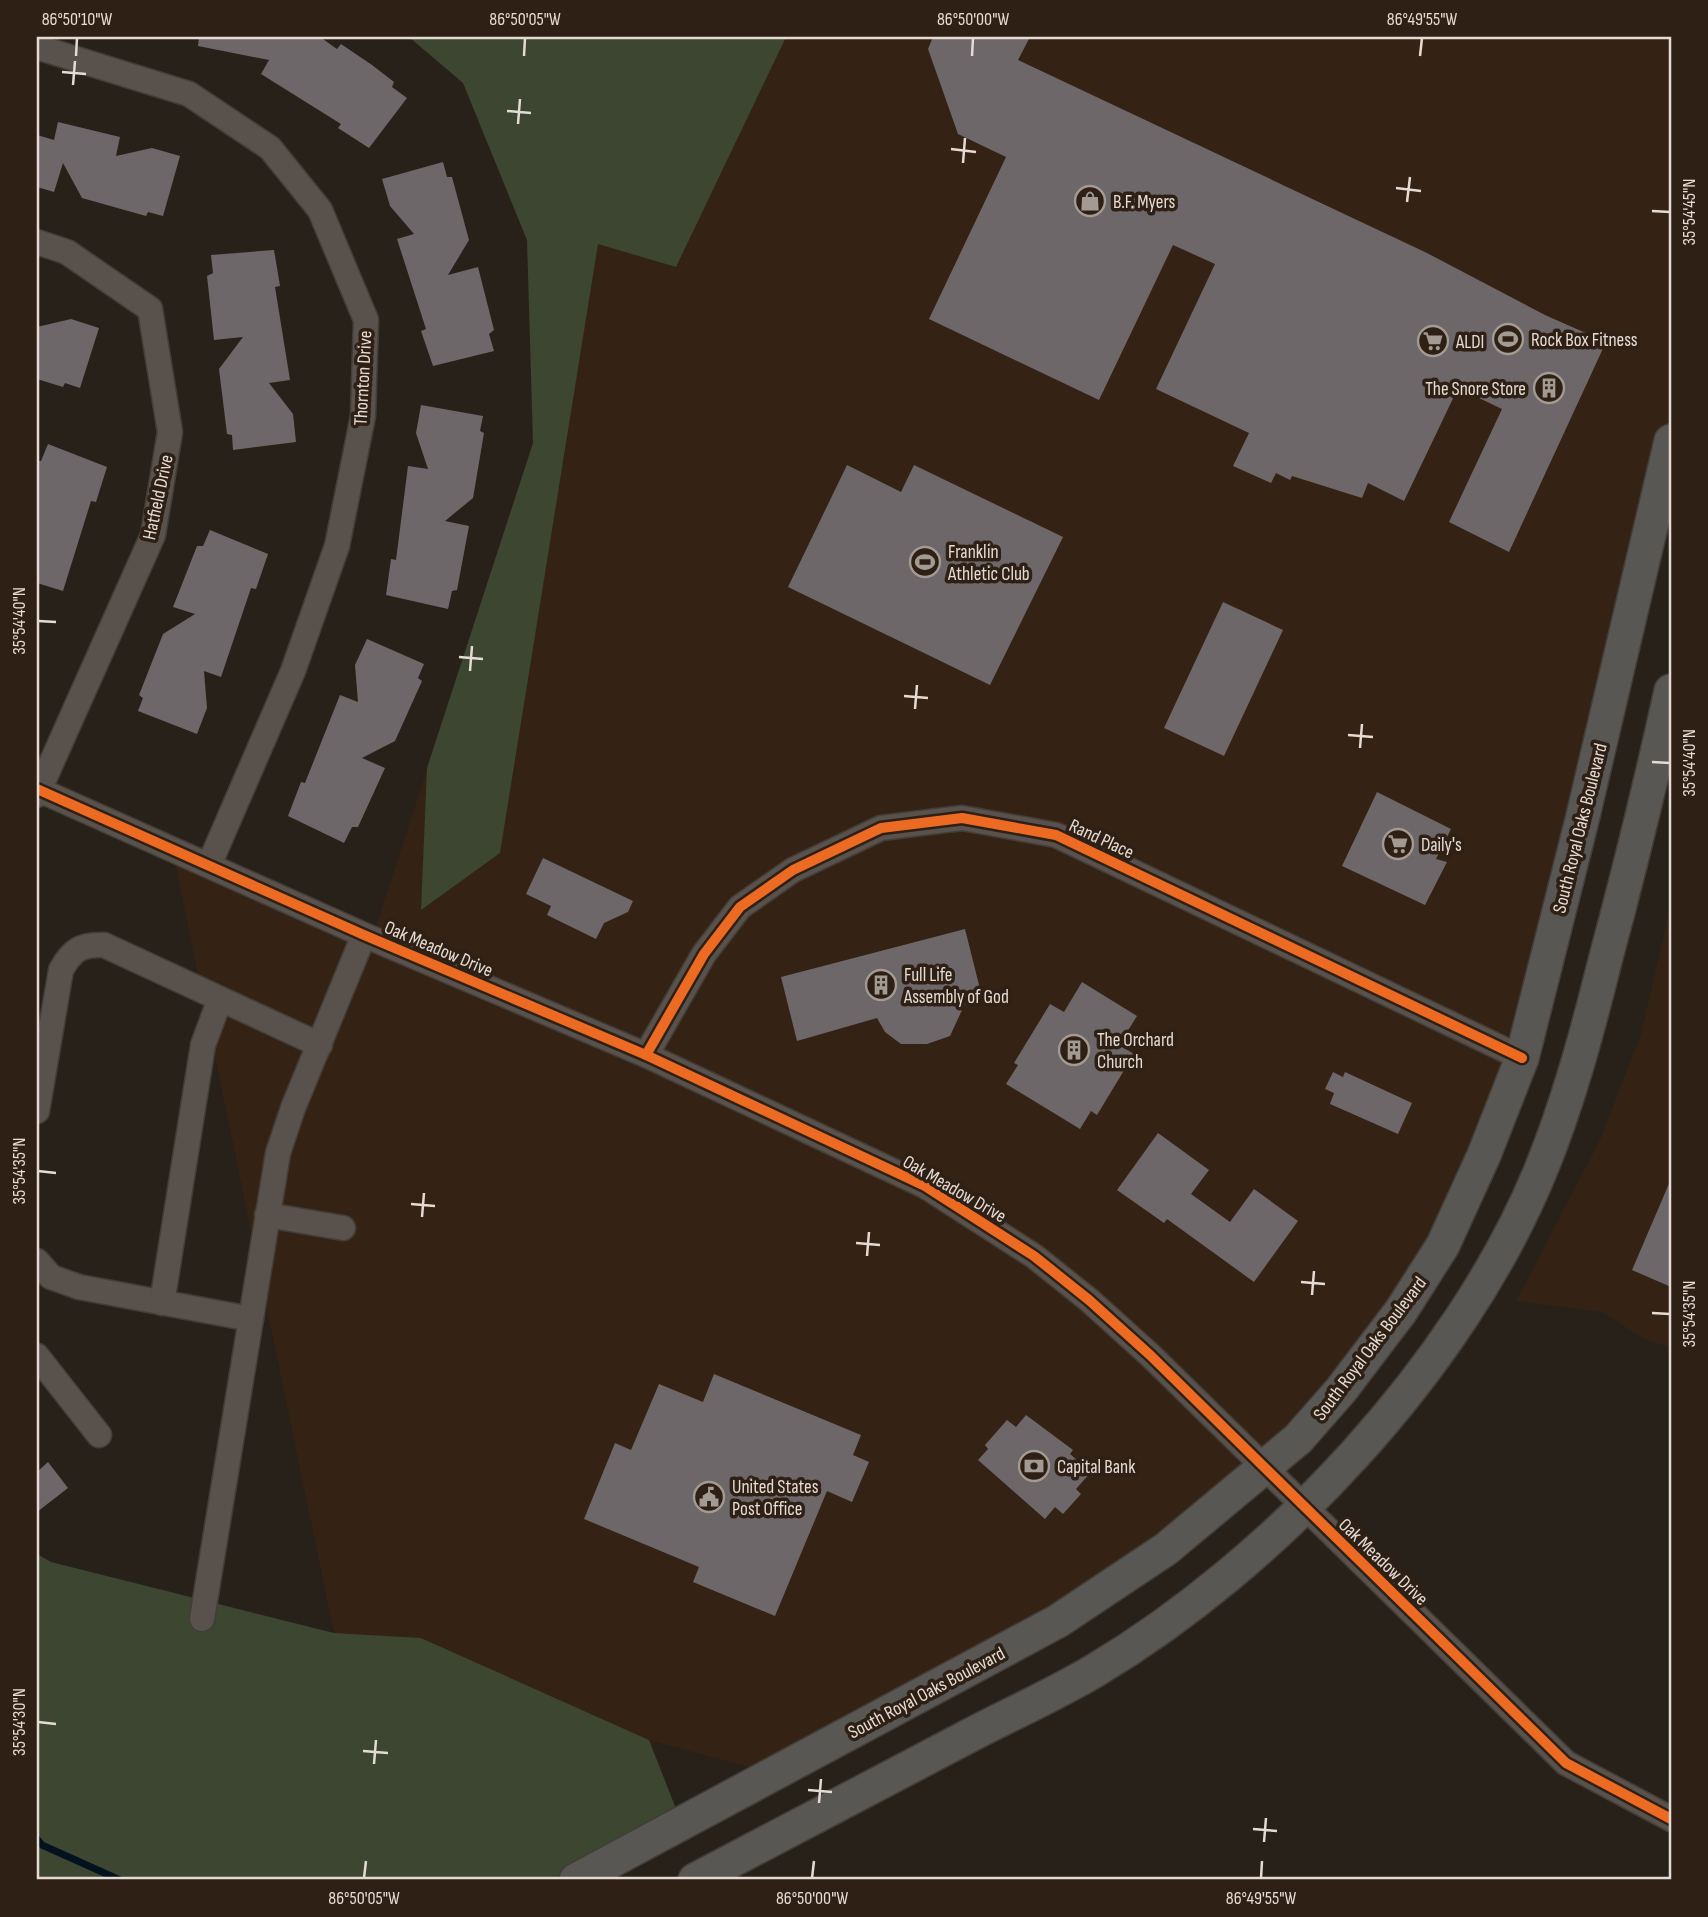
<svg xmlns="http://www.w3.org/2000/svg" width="1708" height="1917" font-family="'Sofia Sans Condensed',sans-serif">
<rect width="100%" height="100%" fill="#28211a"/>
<g fill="#342314">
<polygon points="409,37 1671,37 1671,441 1522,1058 1401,1311 1166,1549 775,1774 649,1740 421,1638 334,1633 172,848 373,936 533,443 527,240 463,83"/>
<polygon points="1671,905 1671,1348 1642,1338 1603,1312 1516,1301 1600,1140 1641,1034"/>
</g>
<g fill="#3c4631">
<polygon points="409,37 786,37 676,267 598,244 500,853 421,910 427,768 533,443 527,240 463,83"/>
<polygon points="37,1554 51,1562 334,1633 421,1638 649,1740 682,1824 576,1880 37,1880"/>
</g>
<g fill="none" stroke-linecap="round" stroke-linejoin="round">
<polyline stroke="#041220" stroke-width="7" points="37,1839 42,1845 120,1880"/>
</g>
<g fill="#6d676a">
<polygon points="199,37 320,37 337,49 341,44 372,65 394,82 392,87 407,98 369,148 338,128 341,124 261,74 269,60 198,46"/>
<polygon points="933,37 1030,37 1018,60 1427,253 1545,315 1606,342 1509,552 1449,522 1502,409 1458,388 1404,501 1368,483 1362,498 1292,476 1290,480 1276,473 1271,483 1233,466 1249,433 1156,389 1215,264 1173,245 1099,400 929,319 1006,157 958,134 928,49"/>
<polygon points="58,122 120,137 116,156 152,148 180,156 163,216 148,212 146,216 82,198 63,163 54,192 37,187 37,135 54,140"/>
<polygon points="443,162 447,177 452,177 469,240 448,275 478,267 494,330 489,334 494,351 433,366 421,331 426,329 397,239 414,234 390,206 382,179"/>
<polygon points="274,250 280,286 275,287 290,380 269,383 293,414 296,442 233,450 232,435 227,434 219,369 243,337 214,340 207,276 213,273 211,255"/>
<polygon points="71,319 99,328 80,388 65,383 63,387 37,379 37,327"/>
<polygon points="421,405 483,416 480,431 484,433 473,498 445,521 469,526 457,590 452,591 448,609 386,595 391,559 396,560 408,466 428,469 416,433"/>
<polygon points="48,444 107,467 96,502 91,501 63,591 37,583 37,461 41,461"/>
<polygon points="847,465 901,492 914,465 1063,537 990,685 788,587"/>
<polygon points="210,530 268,554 256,589 251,588 221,677 204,671 207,708 197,734 138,711 143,698 139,695 163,634 195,614 173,607 197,546 203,546"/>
<polygon points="1223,602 1283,630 1224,756 1164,728"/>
<polygon points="367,639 424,664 418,678 422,681 395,741 362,758 385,768 358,827 352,827 344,843 288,816 301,782 305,783 340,695 358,702 355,665"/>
<polygon points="1377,792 1451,829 1436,859 1447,862 1425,905 1342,866"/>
<polygon points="543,858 633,901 628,912 604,923 596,939 547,915 551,906 526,894"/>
<polygon points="965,929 981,993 969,995 950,1036 927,1044 901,1044 885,1032 877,1018 797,1041 781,977"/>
<polygon points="1082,982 1137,1016 1119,1045 1134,1054 1097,1115 1091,1111 1080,1129 1006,1084 1018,1065 1014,1063 1050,1004 1064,1012"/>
<polygon points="1333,1072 1343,1077 1345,1072 1412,1103 1398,1134 1330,1104 1334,1093 1325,1089"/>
<polygon points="1158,1133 1209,1170 1191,1194 1230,1222 1254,1189 1298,1221 1254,1282 1167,1219 1164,1223 1117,1190"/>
<polygon points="1671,1179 1671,1287 1632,1270"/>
<polygon points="714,1374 861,1435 853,1455 869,1462 852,1502 827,1491 775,1616 693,1582 699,1567 584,1519 615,1443 631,1450 659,1384 703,1402"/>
<polygon points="1026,1415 1073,1450 1070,1454 1091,1472 1076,1489 1081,1494 1063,1514 1055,1507 1045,1519 978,1460 988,1449 985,1445 1007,1420 1016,1427"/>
<polygon points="48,1462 68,1488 37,1512 37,1472"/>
</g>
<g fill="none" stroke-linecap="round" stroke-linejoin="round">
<g stroke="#433d37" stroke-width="27">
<g id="street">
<polyline points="37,47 189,94 270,148 320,210 366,320 363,416 337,546 293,671 209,865"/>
<polyline points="37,242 67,252 150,309 170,432 153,535 37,795"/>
<polyline points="37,789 364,935 646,1055 925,1186 1034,1256 1089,1300 1150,1355 1566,1763 1671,1819"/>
<polyline points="646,1055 704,954 740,907 793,870 881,828 962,818 1056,835 1522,1058"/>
<path d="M37,1111L61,970C72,950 81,944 104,945L320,1045"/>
<polyline points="267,1215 343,1228"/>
<polyline points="37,1261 51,1277 79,1287 251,1319"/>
<polyline points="162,1303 203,1045 220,999"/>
<polyline points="37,1356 99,1435"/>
<polyline points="202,1619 278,1153 293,1108 364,935"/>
</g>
</g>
<g stroke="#433d37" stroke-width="36">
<g id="secondary">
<polyline points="576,1880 1058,1621 1166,1549 1298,1439 1341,1390 1401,1311 1443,1245 1484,1155 1522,1058 1582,820 1671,441"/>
<path d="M695,1880C784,1833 874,1786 963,1739C1006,1716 1052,1696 1094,1671C1275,1563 1459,1368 1540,1172C1568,1104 1587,1033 1605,961C1629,872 1651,782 1671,691"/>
</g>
</g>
<use href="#street" stroke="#58514c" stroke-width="24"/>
<use href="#secondary" stroke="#585754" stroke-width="33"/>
<g stroke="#2e2014" stroke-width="15">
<g id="cycleway">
<polyline points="37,789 364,935 646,1055 925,1186 1034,1256 1089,1300 1150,1355 1566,1763 1671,1819"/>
<polyline points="646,1055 704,954 740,907 793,870 881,828 962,818 1056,835 1522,1058"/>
</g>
</g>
<use href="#cycleway" stroke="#ed6a23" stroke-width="10"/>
</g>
<path fill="none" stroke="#e5dbd4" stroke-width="2.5" d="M76,56L77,38M524,56L525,38M972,56L973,38M1420,56L1422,38M62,72L86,74M73,85L75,61M507,111L531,113M518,124L520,99M951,149L976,152M963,163L965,138M1396,188L1421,191M1407,202L1410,177M1652,211L1670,212M38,621L56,622M459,657L483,659M470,671L472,646M904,696L928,698M915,709L917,685M1348,735L1373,737M1360,748L1362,724M1652,762L1670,763M38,1171L56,1173M411,1204L435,1206M422,1217L424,1193M856,1243L880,1245M867,1256L869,1232M1301,1282L1325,1284M1312,1295L1314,1271M1652,1313L1670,1314M38,1722L56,1724M363,1751L388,1753M374,1764L376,1740M808,1790L832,1792M819,1803L821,1779M1253,1829L1277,1831M1264,1842L1266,1818M364,1878L366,1861M812,1878L814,1861M1261,1878L1262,1861"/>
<defs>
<g id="shop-ring" transform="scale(1.575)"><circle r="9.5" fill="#2e2014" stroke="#a39a93" stroke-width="1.5"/><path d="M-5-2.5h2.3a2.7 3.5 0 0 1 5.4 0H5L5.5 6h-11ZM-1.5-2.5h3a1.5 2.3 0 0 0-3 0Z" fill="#a39a93"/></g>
<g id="stadium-ring" transform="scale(1.575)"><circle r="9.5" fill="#2e2014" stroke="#a39a93" stroke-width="1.5"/><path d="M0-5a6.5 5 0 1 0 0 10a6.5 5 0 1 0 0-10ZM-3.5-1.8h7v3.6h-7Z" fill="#a39a93"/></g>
<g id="supermarket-ring" transform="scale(1.575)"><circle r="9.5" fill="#2e2014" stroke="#a39a93" stroke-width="1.5"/><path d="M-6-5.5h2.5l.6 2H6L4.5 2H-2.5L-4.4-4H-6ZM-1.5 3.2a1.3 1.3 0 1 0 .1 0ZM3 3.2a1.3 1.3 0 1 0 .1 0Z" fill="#a39a93"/></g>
<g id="building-ring" transform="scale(1.575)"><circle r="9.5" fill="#2e2014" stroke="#a39a93" stroke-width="1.5"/><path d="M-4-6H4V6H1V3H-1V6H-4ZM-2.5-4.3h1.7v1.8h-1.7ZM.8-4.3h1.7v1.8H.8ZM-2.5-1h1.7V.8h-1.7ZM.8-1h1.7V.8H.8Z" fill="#a39a93"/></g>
<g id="bank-ring" transform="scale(1.575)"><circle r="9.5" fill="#2e2014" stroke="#a39a93" stroke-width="1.5"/><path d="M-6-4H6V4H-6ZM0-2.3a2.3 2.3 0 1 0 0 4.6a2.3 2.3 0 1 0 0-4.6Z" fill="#a39a93"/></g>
<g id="civic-ring" transform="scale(1.575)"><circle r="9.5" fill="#2e2014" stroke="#a39a93" stroke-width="1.5"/><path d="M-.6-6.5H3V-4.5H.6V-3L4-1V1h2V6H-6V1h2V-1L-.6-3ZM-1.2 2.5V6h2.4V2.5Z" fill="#a39a93"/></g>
</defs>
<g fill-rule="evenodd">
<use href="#shop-ring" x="1090" y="201"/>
<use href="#stadium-ring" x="1508" y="339"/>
<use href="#supermarket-ring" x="1433" y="341"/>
<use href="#building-ring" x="1549" y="388"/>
<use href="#stadium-ring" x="925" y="562"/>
<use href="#supermarket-ring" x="1398" y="844"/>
<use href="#building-ring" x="881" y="985"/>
<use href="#building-ring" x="1074" y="1050"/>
<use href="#bank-ring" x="1034" y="1466"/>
<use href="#civic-ring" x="709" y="1497"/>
</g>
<g text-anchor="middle" stroke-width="7" stroke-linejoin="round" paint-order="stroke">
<g font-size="19" fill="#e5dbd4" stroke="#2e2014" text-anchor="start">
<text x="1113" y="208">B.F. Myers</text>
<text x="1531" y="346">Rock Box Fitness</text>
<text x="1456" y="348">ALDI</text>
<text x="1526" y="395" text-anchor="end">The Snore Store</text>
<text x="948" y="558">Franklin<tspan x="948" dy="22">Athletic Club</tspan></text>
<text x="1421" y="851">Daily's</text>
<text x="904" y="981">Full Life<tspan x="904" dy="22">Assembly of God</tspan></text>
<text x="1097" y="1046">The Orchard<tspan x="1097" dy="22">Church</tspan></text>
<text x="1057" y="1473">Capital Bank</text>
<text x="732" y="1493">United States<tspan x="732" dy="22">Post Office</tspan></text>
</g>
<g font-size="19" fill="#e5dbd4" stroke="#2e2014">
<text transform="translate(362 378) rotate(-87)" y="7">Thornton Drive</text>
<text transform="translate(157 497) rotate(-78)" y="7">Hatfield Drive</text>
<text transform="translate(1579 828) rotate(-76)" y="7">South Royal Oaks Boulevard</text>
<text transform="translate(1102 838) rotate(25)" y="7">Rand Place</text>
<text transform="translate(439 948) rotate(23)" y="7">Oak Meadow Drive</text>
<text transform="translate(955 1188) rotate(30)" y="7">Oak Meadow Drive</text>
<text transform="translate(1369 1348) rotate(-53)" y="7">South Royal Oaks Boulevard</text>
<text transform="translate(1384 1561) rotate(44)" y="7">Oak Meadow Drive</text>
<text transform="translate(926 1692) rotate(-28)" y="7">South Royal Oaks Boulevard</text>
</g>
</g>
<rect width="1708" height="1917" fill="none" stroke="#2e2014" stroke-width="77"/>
<rect x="38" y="38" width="1632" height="1840" fill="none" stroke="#e5dbd4" stroke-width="2.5"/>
<g font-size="18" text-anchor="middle" fill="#e5dbd4">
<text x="77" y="25">86°50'10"W</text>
<text x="525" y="25">86°50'05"W</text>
<text x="973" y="25">86°50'00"W</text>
<text x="1422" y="25">86°49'55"W</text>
<text transform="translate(1689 212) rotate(-90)" y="6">35°54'45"N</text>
<text transform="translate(19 621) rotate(-90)" y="6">35°54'40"N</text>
<text transform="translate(1689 763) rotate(-90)" y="6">35°54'40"N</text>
<text transform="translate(19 1171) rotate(-90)" y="6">35°54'35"N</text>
<text transform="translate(1689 1314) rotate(-90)" y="6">35°54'35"N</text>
<text transform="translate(19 1722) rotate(-90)" y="6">35°54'30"N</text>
<text x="364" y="1904">86°50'05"W</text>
<text x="812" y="1904">86°50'00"W</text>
<text x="1261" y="1904">86°49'55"W</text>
</g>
</svg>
